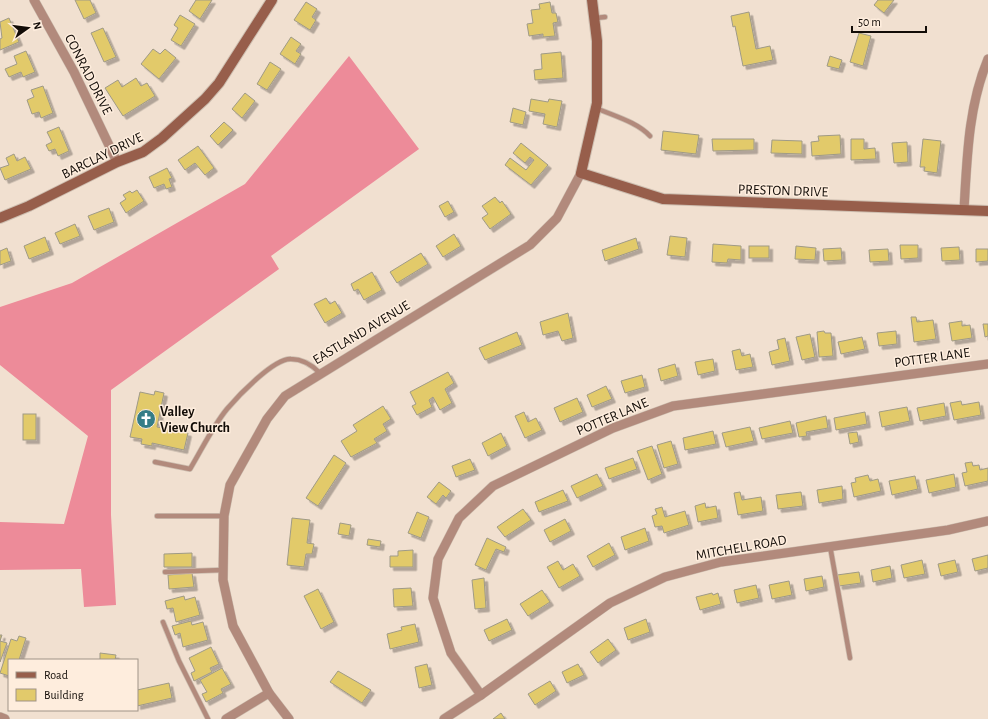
<svg xmlns="http://www.w3.org/2000/svg" width="988" height="719" font-family="'Alegreya Sans',sans-serif">
<defs>
<filter id="shadow"><feDropShadow dx="3.5" dy="3.5" stdDeviation="0" flood-color="#0004"/></filter>
</defs>
<rect width="100%" height="100%" fill="#f1e0d0"/>
<polygon fill="#ed8b99" points="349,56 419,149 271,256 279,269 111,390 111,515 116,605 84,607 81,569 0,570 0,522 64,524 88,436 0,365 0,307 72,283 245,184"/>
<g fill="#e2ca6b" stroke="#9f9a86" filter="url(#shadow)">
<polygon points="75,0 90,0 96,13 84,19"/>
<polygon points="196,0 212,0 200,19 189,11"/>
<polygon points="878,0 894,0 884,13 874,5"/>
<polygon points="306,2 317,9 312,17 316,20 310,30 294,20"/>
<polygon points="550,2 552,13 556,13 558,22 553,23 555,36 543,37 543,34 529,36 527,24 533,23 531,10 540,9 539,4"/>
<polygon points="749,12 756,49 770,46 773,60 743,66 735,26 733,27 731,16"/>
<polygon points="180,15 195,24 181,46 171,40 178,28 174,25"/>
<polygon points="9,18 19,42 0,50 0,39 2,38 0,22"/>
<polygon points="103,28 116,57 104,62 91,33"/>
<polygon points="859,33 871,36 863,66 850,62"/>
<polygon points="291,37 301,44 296,51 301,54 295,64 280,54"/>
<polygon points="153,49 160,54 165,49 176,58 159,79 141,64"/>
<polygon points="26,51 35,72 23,77 21,72 9,77 5,69 17,64 14,56"/>
<polygon points="561,52 563,78 535,80 534,70 542,69 541,54"/>
<polygon points="830,56 842,60 839,69 827,66"/>
<polygon points="270,62 281,69 267,90 257,84"/>
<polygon points="136,78 141,86 147,83 155,96 123,116 105,88 118,80 122,87"/>
<polygon points="43,86 53,113 41,118 39,112 32,114 27,100 34,97 31,90"/>
<polygon points="245,93 255,101 242,118 232,109"/>
<polygon points="531,99 548,102 549,99 562,101 557,127 543,124 545,114 529,111"/>
<polygon points="513,108 526,112 523,125 510,122"/>
<polygon points="224,122 233,130 218,145 210,136"/>
<polygon points="59,127 69,151 58,156 55,149 49,151 46,145 52,142 47,132"/>
<polygon points="663,131 699,135 696,154 661,150"/>
<polygon points="840,135 841,154 812,156 811,142 819,141 818,136"/>
<polygon points="712,139 754,139 754,150 713,151"/>
<polygon points="851,139 864,139 864,149 875,148 876,159 851,160"/>
<polygon points="923,139 941,141 937,173 924,171 925,167 920,167"/>
<polygon points="772,140 802,141 802,154 771,153"/>
<polygon points="907,142 908,162 894,163 892,143"/>
<polygon points="521,143 548,165 531,185 505,165 510,158 526,170 534,160 530,157 525,163 513,153"/>
<polygon points="198,146 214,168 205,175 195,163 185,170 178,160"/>
<polygon points="14,154 17,161 25,157 31,169 5,180 0,168 9,165 6,158"/>
<polygon points="167,168 172,178 169,179 172,187 166,189 164,184 154,188 149,177"/>
<polygon points="137,190 144,201 126,213 120,203 126,199 123,195 130,191 132,193"/>
<polygon points="495,197 500,203 502,201 511,214 490,229 482,218 488,214 482,206"/>
<polygon points="448,201 454,212 445,217 439,206"/>
<polygon points="109,208 114,222 94,230 88,216"/>
<polygon points="75,224 80,236 60,244 55,233"/>
<polygon points="454,234 461,246 443,257 436,246"/>
<polygon points="670,236 687,238 685,257 667,255"/>
<polygon points="45,237 50,251 29,259 24,246"/>
<polygon points="636,238 639,249 605,261 602,250"/>
<polygon points="713,244 741,246 741,260 728,259 727,263 712,262"/>
<polygon points="900,245 918,245 918,258 901,259"/>
<rect x="749" y="246" width="20" height="12"/>
<polygon points="796,246 816,248 815,260 795,259"/>
<polygon points="959,247 960,260 942,261 941,248"/>
<polygon points="7,248 11,261 0,265 0,251"/>
<polygon points="841,248 842,260 824,261 823,249"/>
<polygon points="888,249 889,261 870,262 869,250"/>
<polygon points="976,249 988,249 988,261 976,262"/>
<polygon points="421,253 428,264 397,283 390,272"/>
<polygon points="372,272 382,290 364,300 358,289 354,291 351,284"/>
<polygon points="326,298 330,304 335,301 342,313 325,323 314,304"/>
<polygon points="568,313 573,338 562,341 558,331 543,335 540,322"/>
<polygon points="911,317 916,317 917,322 933,320 936,339 914,342"/>
<polygon points="962,321 962,326 970,325 972,338 952,341 949,323"/>
<polygon points="983,324 988,324 988,336 985,337"/>
<polygon points="824,331 825,333 831,333 833,356 819,357 817,332"/>
<polygon points="896,331 897,344 879,346 877,333"/>
<polygon points="517,332 522,345 485,360 479,348"/>
<polygon points="810,334 815,357 802,360 796,337"/>
<polygon points="862,337 865,349 841,354 838,342"/>
<polygon points="785,338 790,361 772,365 769,352 779,349 777,340"/>
<polygon points="740,349 742,356 750,354 753,367 736,370 732,351"/>
<polygon points="713,359 715,371 698,375 695,362"/>
<polygon points="675,364 678,376 661,381 658,369"/>
<polygon points="448,372 454,383 445,389 452,403 440,410 433,397 429,400 432,407 417,415 412,406 416,404 410,392"/>
<polygon points="642,375 645,387 625,393 621,381"/>
<polygon points="606,386 612,399 592,407 587,395"/>
<polygon points="155,391 164,393 157,427 188,433 184,450 152,443 152,446 141,444 142,439 130,437 140,392 154,395"/>
<polygon points="577,398 583,412 560,422 554,408"/>
<polygon points="961,401 962,405 979,402 981,415 954,420 950,403"/>
<polygon points="944,403 946,416 920,421 917,408"/>
<polygon points="383,406 391,419 383,424 387,431 374,439 377,443 351,457 341,441 357,431 353,425"/>
<polygon points="907,407 910,421 882,427 879,412"/>
<polygon points="524,412 528,422 536,418 542,430 525,438 515,416"/>
<polygon points="865,412 867,424 836,430 834,418"/>
<rect x="23" y="414" width="13" height="26"/>
<polygon points="826,416 828,428 806,432 807,436 799,437 796,423"/>
<polygon points="790,421 793,433 762,439 759,428"/>
<polygon points="750,427 754,441 726,447 722,433"/>
<polygon points="713,431 716,444 685,450 683,438"/>
<polygon points="857,432 859,442 850,444 848,433"/>
<polygon points="501,433 507,446 488,456 482,443"/>
<polygon points="671,441 678,464 664,468 657,445"/>
<polygon points="652,446 662,474 648,480 637,451"/>
<polygon points="334,455 346,463 318,506 306,498"/>
<polygon points="633,458 637,469 609,479 605,468"/>
<polygon points="470,459 475,470 456,477 452,466"/>
<polygon points="972,462 973,466 979,465 980,470 988,468 988,481 965,486 962,473 967,472 965,463"/>
<polygon points="597,474 603,486 577,498 571,486"/>
<polygon points="954,474 956,487 929,493 926,480"/>
<polygon points="868,475 870,481 878,479 881,491 854,497 851,483 856,482 855,478"/>
<polygon points="915,476 918,489 892,495 889,481"/>
<polygon points="439,482 451,491 446,498 443,495 436,504 427,497"/>
<polygon points="842,486 843,499 819,503 817,490"/>
<polygon points="563,490 568,501 539,512 535,502"/>
<polygon points="740,492 742,500 761,497 763,511 738,515 734,493"/>
<polygon points="801,492 803,506 778,509 776,495"/>
<polygon points="705,503 706,508 716,506 718,518 698,522 695,506"/>
<polygon points="662,507 665,517 685,511 689,525 664,533 662,526 655,527 652,516 657,514 655,509"/>
<polygon points="523,509 531,520 505,537 497,527"/>
<polygon points="417,512 429,517 421,538 408,533"/>
<polygon points="292,518 310,520 307,543 314,544 312,554 306,554 304,567 287,565"/>
<polygon points="565,519 571,531 550,542 544,530"/>
<polygon points="340,523 351,525 349,536 338,534"/>
<polygon points="645,528 649,541 625,550 621,537"/>
<polygon points="487,538 506,547 504,552 496,549 486,570 475,565"/>
<polygon points="368,539 381,541 380,547 367,545"/>
<polygon points="609,543 615,555 593,567 587,556"/>
<polygon points="413,550 413,567 390,567 390,556 398,556 398,551"/>
<polygon points="192,553 192,567 164,567 164,554"/>
<polygon points="988,555 988,568 975,571 972,559"/>
<polygon points="922,560 925,574 904,578 901,565"/>
<polygon points="955,560 958,572 941,576 938,564"/>
<polygon points="558,561 563,570 573,564 580,576 559,588 547,567"/>
<polygon points="890,566 892,578 873,582 871,570"/>
<polygon points="859,572 861,583 839,586 837,575"/>
<polygon points="192,573 194,587 169,589 168,575"/>
<polygon points="822,576 824,587 806,591 804,579"/>
<polygon points="484,578 486,608 475,609 472,580"/>
<polygon points="789,581 792,595 772,599 769,585"/>
<polygon points="756,585 759,598 737,603 734,590"/>
<polygon points="411,588 413,606 394,607 393,589"/>
<polygon points="318,589 334,622 321,629 304,596"/>
<polygon points="542,590 550,602 528,616 520,604"/>
<polygon points="712,593 713,595 718,593 721,604 700,610 696,597"/>
<polygon points="184,596 185,600 195,597 200,615 176,622 173,608 167,609 165,601"/>
<polygon points="507,619 512,630 489,641 484,630"/>
<polygon points="646,619 650,632 628,640 624,628"/>
<polygon points="191,621 192,625 203,622 208,640 183,647 180,633 175,635 172,626"/>
<polygon points="415,624 419,642 390,649 387,634 402,630 401,627"/>
<polygon points="0,635 2,635 0,641 7,643 0,662"/>
<polygon points="19,636 26,638 19,660 9,660 9,676 0,673 11,639 17,641"/>
<polygon points="608,639 616,650 598,663 590,652"/>
<polygon points="211,647 219,664 210,668 212,672 194,681 191,673 195,671 189,658"/>
<polygon points="100,653 116,655 115,660 100,660"/>
<polygon points="427,664 432,685 419,688 415,667"/>
<polygon points="578,664 584,675 567,683 562,672"/>
<polygon points="222,668 231,684 221,689 223,693 206,702 202,694 207,692 200,680"/>
<polygon points="338,671 371,690 362,703 330,682"/>
<polygon points="550,681 556,691 535,705 528,694"/>
<polygon points="169,683 172,698 137,706 137,690"/>
<polygon points="501,713 505,719 493,719"/>
</g>
<g fill="none" stroke-linecap="round" stroke-linejoin="round">
<g stroke="#cdbeb0" stroke-width="6">
<g id="lane">
<polyline points="595,18 605,17"/>
<path d="M596,108C614,116 637,122 650,136"/>
<path d="M155,462L190,469C202,449 213,426 227,409C238,396 274,358 291,359C303,359 312,365 320,373"/>
<polyline points="157,516 224,516"/>
<polyline points="830,546 850,658"/>
<polyline points="165,572 223,570"/>
<polyline points="163,622 179,661 208,719"/>
</g>
</g>
<g stroke="#cdbeb0" stroke-width="10">
<g id="street">
<polyline points="34,0 74,72 117,162"/>
<path d="M964,210C967,159 968,107 988,59"/>
<polyline points="481,695 451,653 433,598 438,559 459,518 493,486 613,428 673,406 988,364"/>
<polyline points="0,717 5,719"/>
<polyline points="226,719 269,693"/>
<polyline points="289,719 269,693 233,626 223,580 224,516 230,485 267,419 285,396 530,245 557,218 581,173"/>
<polyline points="444,719 481,695 610,603 665,577 721,562 948,530 988,521"/>
</g>
</g>
<g stroke="#cdbeb0" stroke-width="12">
<g id="secondary">
<polyline points="592,0 597,41 597,103 581,173 663,199 988,211"/>
<polyline points="0,218 29,206 117,162 143,152 162,138 205,99 219,83 272,0"/>
</g>
</g>
<use href="#lane" stroke="#b28a7c" stroke-width="4.5"/>
<use href="#street" stroke="#b28a7c" stroke-width="9"/>
<use href="#secondary" stroke="#975e4b" stroke-width="10"/>
</g>
<defs>
<g id="church-disc" transform="scale(1)"><circle r="9.5" fill="#357d87" stroke="#feeddd"/><path d="M-1.2-6h2.4v3.5h3.3v2.4h-3.3V6h-2.4V-.1h-3.3v-2.4h3.3Z" fill="#fff"/></g>
</defs>
<g fill-rule="evenodd">
<use href="#church-disc" x="146" y="419"/>
</g>
<g text-anchor="middle" stroke-width="3" stroke-linejoin="round" paint-order="stroke">
<g font-size="14" fill="#120c07" stroke="#feeddd">
<text transform="translate(89 74) rotate(63)" y="5">CONRAD DRIVE</text>
<text transform="translate(102 155) rotate(-26)" y="5">BARCLAY DRIVE</text>
<text transform="translate(783 190) rotate(2)" y="5">PRESTON DRIVE</text>
<text transform="translate(361 332) rotate(-31)" y="5">EASTLAND AVENUE</text>
<text transform="translate(932 357) rotate(-8)" y="5">POTTER LANE</text>
<text transform="translate(612 416) rotate(-23)" y="5">POTTER LANE</text>
<text transform="translate(741 547) rotate(-10)" y="5">MITCHELL ROAD</text>
</g>
<g font-size="14" font-weight="bold" fill="#120c07" stroke="#feeddd" text-anchor="start">
<text x="160" y="416">Valley<tspan x="160" dy="16">View Church</tspan></text>
</g>
</g>
<rect x="8" y="659" width="130" height="52" fill="#feeddd" stroke="#a09387"/>
<rect x="16" y="672" width="20" height="6" fill="#975e4b" stroke="#a09387"/>
<text x="44" y="679" font-size="12" fill="#120c07">Road</text>
<rect x="16" y="689" width="20" height="12" fill="#e2ca6b" stroke="#a09387"/>
<text x="44" y="699" font-size="12" fill="#120c07">Building</text>
<g transform="translate(28 28) rotate(76)" stroke="#feeddd" stroke-width="3" paint-order="stroke">
<path d="M0-3L7 15L0 10L-7 15Z" fill="#120c07"/>
<text y="-6" font-size="11" font-weight="bold" text-anchor="middle" fill="#120c07">N</text>
</g>
<path d="M852 26v6h74v-6" fill="none" stroke="#120c07" stroke-width="2"/>
<text x="858" y="26" font-size="12" fill="#120c07" stroke="#feeddd" stroke-width="3" paint-order="stroke">50 m</text>
</svg>
